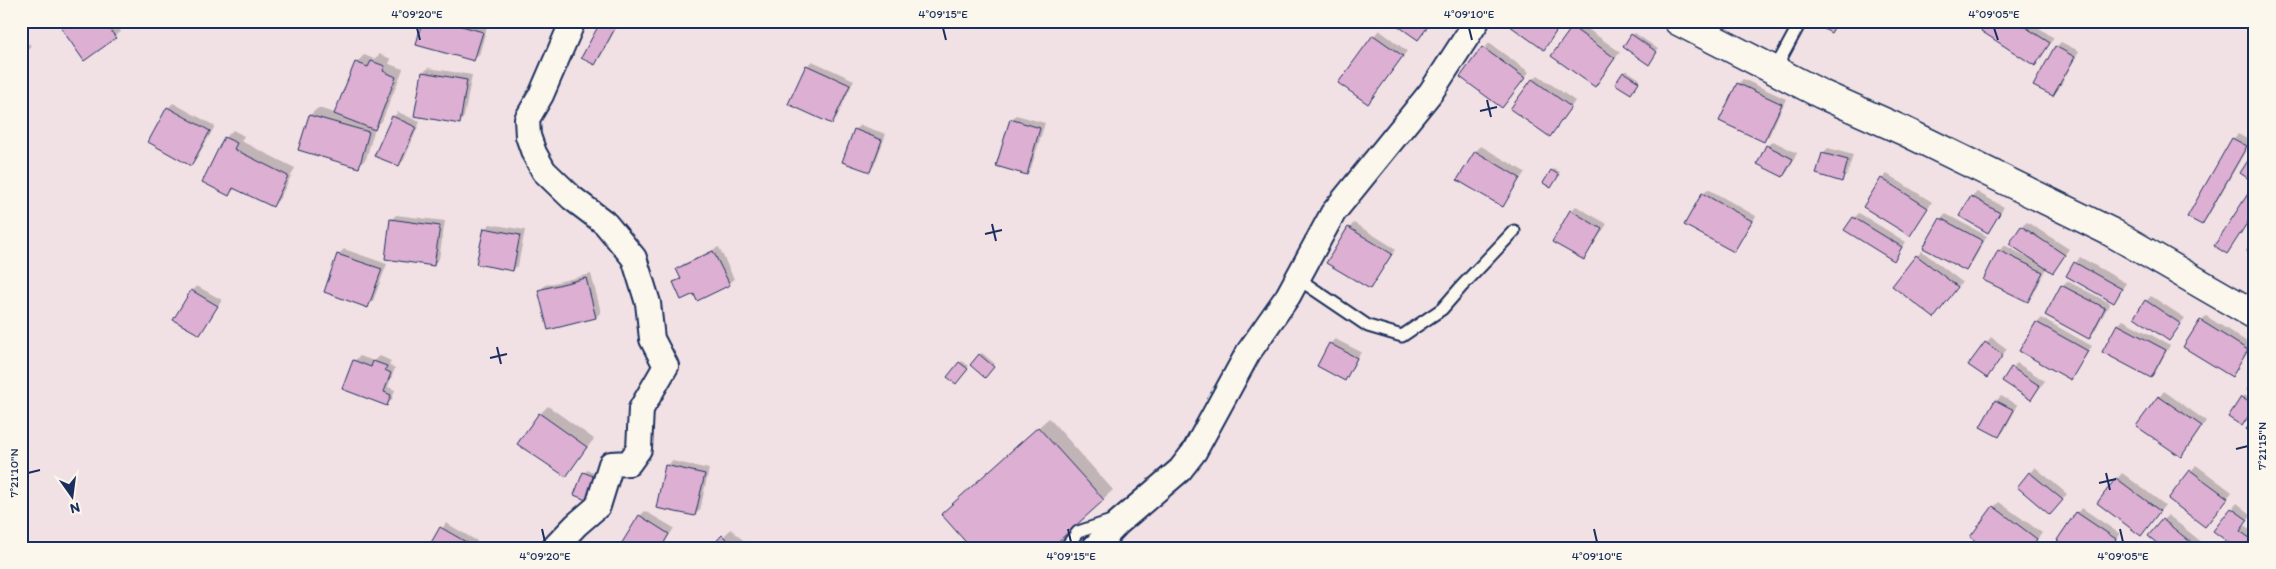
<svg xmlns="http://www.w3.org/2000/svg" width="2276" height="569" font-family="Itim,sans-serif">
<rect width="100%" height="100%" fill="#f2e1e4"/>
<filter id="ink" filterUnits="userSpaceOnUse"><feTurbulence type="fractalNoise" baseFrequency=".02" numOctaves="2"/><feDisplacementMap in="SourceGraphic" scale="10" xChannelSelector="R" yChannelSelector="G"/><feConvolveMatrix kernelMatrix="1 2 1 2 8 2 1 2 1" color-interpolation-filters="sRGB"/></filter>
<g filter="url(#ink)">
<g fill="#0003">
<polygon points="71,21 115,21 121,32 84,59"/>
<polygon points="424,21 467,21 487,27 479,55 474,60"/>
<polygon points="603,21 620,21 600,58 595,64"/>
<polygon points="1393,21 1433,21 1418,39"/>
<polygon points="1564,21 1544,48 1504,22 1504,21"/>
<polygon points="1989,21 2029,21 2054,38 2035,65"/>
<polygon points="1578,22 1620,52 1600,80 1573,28"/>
<polygon points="1379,30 1407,51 1368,103 1374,36"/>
<polygon points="1635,33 1658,49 1651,61 1632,35"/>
<polygon points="21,40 31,45 21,64"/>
<polygon points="2061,42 2079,51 2058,90 2053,95 2056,47"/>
<polygon points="1489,43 1529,72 1507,101 1462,77"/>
<polygon points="380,54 391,59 389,64 403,69 382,121 375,128 366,159 358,166 310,115 318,108 335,113 356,63 364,55 374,59"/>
<polygon points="812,61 854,80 837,117 832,122 807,66"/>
<polygon points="428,68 472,75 464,117 459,122 423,73"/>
<polygon points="1626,70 1640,79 1633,90 1617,84"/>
<polygon points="1538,75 1575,101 1555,130 1533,80"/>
<polygon points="1743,79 1786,99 1769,136 1764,141 1738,84"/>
<polygon points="173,103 215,126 196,159 191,164 168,108"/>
<polygon points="398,112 420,122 404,160 399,165 393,117"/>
<polygon points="1016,115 1045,123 1031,168 1026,173 1011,120"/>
<polygon points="860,125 886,134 874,166 869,171 855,130"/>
<polygon points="233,130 244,136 241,141 295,168 280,198 273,206 236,188 229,194 225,138"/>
<polygon points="2238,134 2251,141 2207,218 2202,223 2233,139"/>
<polygon points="1773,141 1797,153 1788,171 1783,176 1767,146"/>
<polygon points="1481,146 1525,172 1503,205 1476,151"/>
<polygon points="1828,148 1853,155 1847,175 1842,180 1823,153"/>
<polygon points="2255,155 2255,182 2250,160"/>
<polygon points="1554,169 1560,172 1551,187 1552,171"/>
<polygon points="1887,174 1932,202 1909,234 1882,179"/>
<polygon points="2255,185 2255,212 2227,252"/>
<polygon points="1708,189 1756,216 1734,251 1703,194"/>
<polygon points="1977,192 2004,207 1988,231 1972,197"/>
<polygon points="1576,206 1607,224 1584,259 1571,211"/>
<polygon points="1859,213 1906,242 1893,259 1854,218"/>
<polygon points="1946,214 1987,236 1971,265 1966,270 1941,219"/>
<polygon points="396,215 445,221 439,259 434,264 391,220"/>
<polygon points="2027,222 2069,249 2053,271 2047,267 2033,295 2027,300 1999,251 2004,245 2029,258 2021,227"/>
<polygon points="1354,223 1396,249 1370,288 1349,228"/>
<polygon points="490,224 525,230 518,265 513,270 485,229"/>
<polygon points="719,247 734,279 729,284 695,292 674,283 681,277 678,269 683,264"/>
<polygon points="344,249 387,264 373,301 368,306 325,291 339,254"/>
<polygon points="1922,251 1962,282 1939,311 1917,256"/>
<polygon points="2080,257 2126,283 2114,302 2067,276"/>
<polygon points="591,274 601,312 596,317 540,291 545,285"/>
<polygon points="2067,281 2110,303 2094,332 2089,337 2062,286"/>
<polygon points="197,286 222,300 200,333 192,291"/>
<polygon points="2151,296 2185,318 2169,339 2146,301"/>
<polygon points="2206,316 2252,345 2231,375 2201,321"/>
<polygon points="2042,318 2092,346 2071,379 2037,323"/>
<polygon points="2123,320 2170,345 2156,371 2151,376 2118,325"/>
<polygon points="1991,337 2007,349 1987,376 1970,364"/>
<polygon points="1335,339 1361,352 1349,374 1344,379 1330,344"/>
<polygon points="982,353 995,364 984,376 971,365"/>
<polygon points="360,356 374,361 380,356 391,361 389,365 395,368 388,387 395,390 392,399 387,405 354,361"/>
<polygon points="962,361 969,366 958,380 960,363"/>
<polygon points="2017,363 2045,381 2031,399 2012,368"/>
<polygon points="2164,391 2206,421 2186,450 2138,426"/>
<polygon points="2244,395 2255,402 2255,406 2244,423 2242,398"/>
<polygon points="2001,396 2018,405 2004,431 1999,436 1996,401"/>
<polygon points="548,406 594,439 565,476 540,414"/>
<polygon points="1049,418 1113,490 1049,548 952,504"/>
<polygon points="672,461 709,469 700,510 695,515 667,466"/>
<polygon points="2196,465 2232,492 2210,520 2170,498"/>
<polygon points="2035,467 2067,494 2055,508 2018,487"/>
<polygon points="587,470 602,477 576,494 585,473"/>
<polygon points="2122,473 2165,505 2141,535 2098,502"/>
<polygon points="1999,502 2042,533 2031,548 1994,507"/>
<polygon points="2237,503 2252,515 2244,525 2255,534 2246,545 2215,531"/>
<polygon points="2082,508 2120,534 2110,548 2077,513"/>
<polygon points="645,511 674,528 661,548 626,548 640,516"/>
<polygon points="2168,515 2209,548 2165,548 2163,520"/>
<polygon points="446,523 477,541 472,548 429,548"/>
<polygon points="731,529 751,548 712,548"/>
</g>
<g fill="#ddafd2" stroke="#1b2f5e">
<polygon points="71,21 110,21 113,25 109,28 116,38 84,61 61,28"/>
<polygon points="422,21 444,21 483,32 474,61 416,45"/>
<polygon points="601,21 619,21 595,65 581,58"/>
<polygon points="1391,21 1432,21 1418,40"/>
<polygon points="1503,21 1563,21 1544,50"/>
<polygon points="1819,21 1838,21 1831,33 1817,25"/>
<polygon points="1987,21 2016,21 2050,43 2035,66 1981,31"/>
<polygon points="1572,27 1615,58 1595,87 1551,56"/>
<polygon points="1631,34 1657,52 1649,65 1623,47"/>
<polygon points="1373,35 1403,56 1368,104 1338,83"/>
<polygon points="2055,46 2075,57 2053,96 2033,86"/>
<polygon points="1482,47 1525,78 1502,108 1460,77"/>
<polygon points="21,48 27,50 21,62"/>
<polygon points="371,61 385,66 383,71 396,77 375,130 334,114 355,62 368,67"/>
<polygon points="806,65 850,85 832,124 788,104"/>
<polygon points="422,72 467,80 460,124 414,116"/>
<polygon points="1623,72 1639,82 1631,94 1615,84"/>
<polygon points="1532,79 1571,107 1550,137 1510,109"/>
<polygon points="1737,83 1782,104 1764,142 1719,121"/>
<polygon points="167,107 210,131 191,166 148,142"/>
<polygon points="309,115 369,132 359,168 298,150"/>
<polygon points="392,116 416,127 399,166 374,156"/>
<polygon points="1010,119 1040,128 1027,175 996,166"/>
<polygon points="854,129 882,140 870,172 842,162"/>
<polygon points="224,137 237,143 234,149 288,176 273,207 233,188 229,196 202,182"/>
<polygon points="2232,138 2247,146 2202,225 2187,217"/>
<polygon points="1766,145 1793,159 1783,177 1757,164"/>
<polygon points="1475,151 1520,178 1503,207 1457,180"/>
<polygon points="1822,153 1848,160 1842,182 1816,174"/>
<polygon points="2249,159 2255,163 2255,211 2227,254 2214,246 2255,183 2240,173"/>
<polygon points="1551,170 1559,175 1551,188 1543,183"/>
<polygon points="1881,178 1928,208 1910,236 1863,207"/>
<polygon points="1702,193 1752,221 1734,252 1684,225"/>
<polygon points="1971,196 2000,213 1988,233 1959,216"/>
<polygon points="1570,210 1602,229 1584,260 1552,242"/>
<polygon points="1853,217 1902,247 1894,261 1844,230"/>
<polygon points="1940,218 1983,241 1966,271 1923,248"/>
<polygon points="390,219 440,226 434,266 385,259"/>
<polygon points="2021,226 2065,255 2053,273 2009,244"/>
<polygon points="1348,227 1392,254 1370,289 1326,263"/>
<polygon points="484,228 520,235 513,271 476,264"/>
<polygon points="2255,233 2255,254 2247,251"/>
<polygon points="1998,250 2043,272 2028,302 1983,280"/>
<polygon points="713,251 730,285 697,301 694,294 681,300 673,282 681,279 676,269"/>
<polygon points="337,254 382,269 368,308 324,292"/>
<polygon points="1916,255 1958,287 1934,318 1892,286"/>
<polygon points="2074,262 2122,289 2114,303 2066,276"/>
<polygon points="586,278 596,318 548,330 538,290"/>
<polygon points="2061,285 2105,308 2089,339 2045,315"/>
<polygon points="191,290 218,306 200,335 173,320"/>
<polygon points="2145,300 2181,324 2169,341 2134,317"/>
<polygon points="2200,320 2248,350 2232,377 2183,347"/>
<polygon points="2036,322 2088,351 2071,380 2019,351"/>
<polygon points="2117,324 2166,350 2151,378 2102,352"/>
<polygon points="1985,342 2003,355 1987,378 1968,365"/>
<polygon points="1329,343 1357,358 1345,381 1317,366"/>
<polygon points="979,354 994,367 985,378 970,365"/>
<polygon points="353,360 371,367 373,361 387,366 385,370 391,373 384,392 391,395 387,406 342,389"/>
<polygon points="959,362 968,369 956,384 947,377"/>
<polygon points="2011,367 2040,386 2031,400 2002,381"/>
<polygon points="2255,380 2255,395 2247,390"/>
<polygon points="2158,396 2202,426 2181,457 2136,426"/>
<polygon points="2241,397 2255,406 2242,426 2228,417"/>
<polygon points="1995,400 2014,410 1999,437 1980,427"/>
<polygon points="539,413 587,447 566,477 517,444"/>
<polygon points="2255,419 2255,437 2246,429"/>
<polygon points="1038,427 1104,500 1051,548 971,548 941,514"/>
<polygon points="665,465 705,474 695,516 656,508"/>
<polygon points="2190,470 2228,498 2205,527 2168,499"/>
<polygon points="583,472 600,479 591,502 574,495"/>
<polygon points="2029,472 2063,500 2050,515 2017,487"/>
<polygon points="2116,478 2160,511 2141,536 2097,503"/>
<polygon points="1993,506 2037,539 2031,548 1985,548 1970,537"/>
<polygon points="2231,508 2248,520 2240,531 2251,539 2244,548 2236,548 2213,531"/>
<polygon points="2076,512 2116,539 2110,548 2068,548 2057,540"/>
<polygon points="639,515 669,534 661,548 623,548 620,546"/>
<polygon points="2162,519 2198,548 2163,548 2148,536"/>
<polygon points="440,527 473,546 472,548 428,548"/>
<polygon points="722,535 735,548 710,548"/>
</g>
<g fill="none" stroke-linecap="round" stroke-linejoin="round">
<g stroke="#1b2f5e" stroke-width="15">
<g id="service">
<polyline points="1774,71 1801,21"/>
<polyline points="1297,278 1368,326 1402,336 1442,309 1462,286 1514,231"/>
<polyline points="1065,548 1078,532 1114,520"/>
</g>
</g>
<g stroke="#1b2f5e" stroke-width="28">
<g id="minor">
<polyline points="554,548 576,525 598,506 611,464 629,463 639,449 641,409 666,366 652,339 648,303 634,258 605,223 572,198 544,171 534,153 528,136 527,119 541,95 573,21"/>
<polyline points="1094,548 1118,523 1180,470 1194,452 1248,353 1288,296 1333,213 1431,92 1477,21"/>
</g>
</g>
<g stroke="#1b2f5e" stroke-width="31">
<polyline id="secondary" points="1678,21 1821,94 1904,131 2111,232 2255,315"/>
</g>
<use href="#service" stroke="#fbf7ec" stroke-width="11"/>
<use href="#minor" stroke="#fbf7ec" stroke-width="24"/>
<use href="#secondary" stroke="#fbf7ec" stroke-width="28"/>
</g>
</g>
<path fill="none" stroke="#1b2f5e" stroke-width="2" d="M417,28L420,40M943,28L946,40M1469,28L1472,40M1994,28L1998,40M1487,100L1491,117M1480,111L1497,107M992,224L996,241M985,234L1002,230M497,347L501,364M490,358L507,354M2236,449L2248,446M28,473L40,470M2106,473L2110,490M2099,483L2116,479M542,529L545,542M1068,529L1071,542M1594,529L1597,542M2120,529L2123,542"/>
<rect width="2276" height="569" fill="none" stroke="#fbf7ec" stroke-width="55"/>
<g transform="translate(72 496) rotate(166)" stroke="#fbf7ec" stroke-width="4" paint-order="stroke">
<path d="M0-4L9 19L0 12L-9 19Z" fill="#1b2f5e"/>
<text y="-8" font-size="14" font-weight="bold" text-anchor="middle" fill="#1b2f5e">N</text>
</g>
<rect x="28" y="28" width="2220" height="514" fill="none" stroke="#1b2f5e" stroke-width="2"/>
<g font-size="12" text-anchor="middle" fill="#1b2f5e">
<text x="417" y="18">4°09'20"E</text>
<text x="943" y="18">4°09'15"E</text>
<text x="1469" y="18">4°09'10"E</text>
<text x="1994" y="18">4°09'05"E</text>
<text transform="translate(2262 446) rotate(-90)" y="4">7°21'15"N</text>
<text transform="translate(14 473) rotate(-90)" y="4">7°21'10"N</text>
<text x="545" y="560">4°09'20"E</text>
<text x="1071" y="560">4°09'15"E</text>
<text x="1597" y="560">4°09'10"E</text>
<text x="2123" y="560">4°09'05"E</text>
</g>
</svg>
